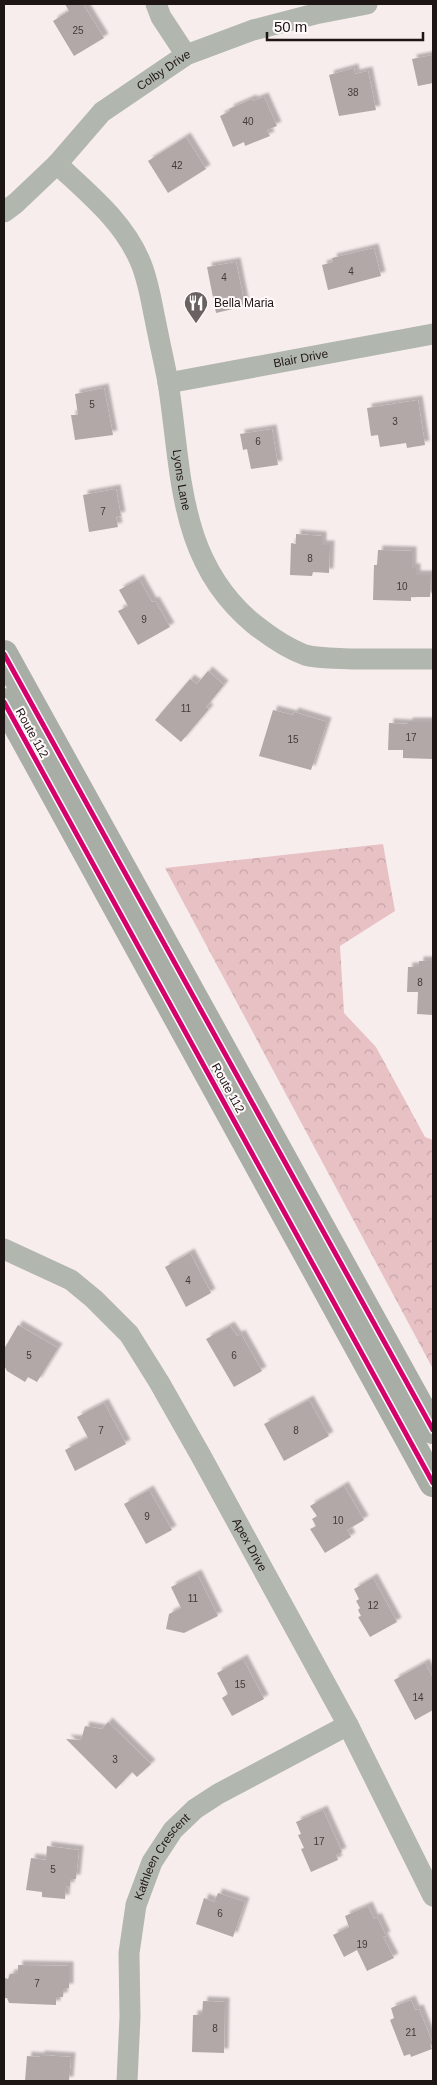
<svg xmlns="http://www.w3.org/2000/svg" width="437" height="2085" font-family="Helvetica,sans-serif">
<defs>
<pattern id="forest-crowns" width="20" height="18" patternUnits="userSpaceOnUse" patternTransform="scale(1.25)"><rect width="20" height="18" fill="#e7c1c4"/><path d="M2 6a3 3 0 1 1 6 0M12 15a3 3 0 1 1 6 0" fill="none" stroke="#c6a5a8"/></pattern>
<filter id="shadow"><feDropShadow dx="4.5" dy="-4.5" stdDeviation="1" flood-color="#0004"/></filter>
</defs>
<rect width="100%" height="100%" fill="#f8eded"/>
<polygon fill="url(#forest-crowns)" points="383,844 395,911 340,946 344,1013 376,1047 425,1137 433,1140 433,1369 165,868"/>
<g fill="#b2a8a8" filter="url(#shadow)">
<polygon points="65,4 83,4 104,38 74,56 53,21 69,11"/>
<polygon points="433,55 433,83 418,86 412,59"/>
<polygon points="354,68 355,74 368,71 376,110 339,116 329,75"/>
<polygon points="264,97 277,126 267,130 270,136 245,146 244,142 233,147 220,116 230,111 229,109 252,99 253,101"/>
<polygon points="186,137 206,169 168,193 148,161"/>
<polygon points="374,248 381,276 328,290 322,265 333,262 332,258"/>
<polygon points="236,262 245,306 216,313 207,267"/>
<polygon points="104,388 113,435 75,440 71,415 78,415 75,394"/>
<polygon points="418,400 425,445 407,448 406,443 380,447 378,435 371,436 367,408"/>
<polygon points="272,429 278,465 251,469 247,449 243,450 240,434"/>
<polygon points="116,489 121,516 116,517 118,527 89,532 83,495"/>
<polygon points="296,534 322,536 322,545 330,545 329,573 313,572 312,576 290,575 291,543 296,544"/>
<polygon points="378,550 412,551 412,568 416,568 416,575 431,575 430,597 411,597 411,601 373,600 374,565 377,565"/>
<polygon points="139,579 152,602 155,601 170,627 138,645 118,611 128,606 119,590"/>
<polygon points="208,671 224,685 206,707 209,709 181,742 155,720 190,679 197,684"/>
<polygon points="273,710 293,715 294,712 327,722 311,770 259,756"/>
<polygon points="408,722 433,722 433,759 403,758 403,750 388,750 389,723 408,724"/>
<polygon points="419,961 433,961 433,1015 417,1014 418,992 407,992 408,967 419,967"/>
<polygon points="190,1253 211,1293 186,1307 165,1267"/>
<polygon points="18,1325 58,1348 37,1382 28,1377 25,1382 7,1371 4,1365 4,1349"/>
<polygon points="230,1326 237,1336 241,1334 262,1371 234,1387 206,1339"/>
<polygon points="309,1400 329,1436 284,1461 264,1424"/>
<polygon points="104,1403 126,1444 75,1471 65,1450 88,1438 77,1417"/>
<polygon points="344,1486 364,1520 347,1530 351,1537 325,1553 310,1529 316,1526 312,1519 317,1516 310,1506"/>
<polygon points="149,1490 172,1530 146,1544 124,1504"/>
<polygon points="197,1574 218,1616 184,1633 166,1629 169,1614 181,1608 171,1587"/>
<polygon points="373,1578 397,1622 370,1637 358,1617 361,1616 358,1610 360,1608 356,1601 359,1599 354,1589"/>
<polygon points="243,1659 264,1699 232,1716 222,1698 228,1694 217,1673"/>
<polygon points="425,1663 433,1678 433,1710 415,1720 394,1680"/>
<polygon points="108,1722 151,1764 137,1777 132,1772 116,1789 66,1739 81,1740 85,1726 102,1729"/>
<polygon points="323,1810 342,1852 336,1855 338,1860 311,1872 301,1849 304,1848 298,1835 301,1834 296,1822"/>
<polygon points="47,1846 79,1850 76,1879 70,1879 70,1887 66,1886 65,1899 42,1897 42,1892 26,1890 31,1858 46,1860"/>
<polygon points="218,1893 245,1902 233,1937 196,1924 204,1898 214,1902"/>
<polygon points="368,1906 374,1919 377,1917 386,1936 383,1937 394,1958 367,1971 357,1950 344,1957 333,1935 349,1927 345,1916"/>
<polygon points="18,1965 69,1966 69,1988 64,1988 63,1997 56,1997 56,2005 9,2003 7,1998 4,1998 5,1978 8,1979 10,1974 18,1974"/>
<polygon points="411,2000 415,2010 419,2009 433,2044 430,2044 432,2049 411,2057 410,2054 404,2056 390,2020 394,2018 391,2008"/>
<polygon points="203,2001 225,2002 224,2053 192,2052 193,2015 202,2015"/>
<polygon points="40,2055 71,2057 69,2081 25,2081 27,2056 40,2057"/>
</g>
<g fill="none" stroke-linecap="round" stroke-linejoin="round">
<g stroke="#b1b7ae" stroke-width="21">
<polyline points="156,4 161,17 186,55"/>
<path id="s1" d="M57,164C88,193 123,221 140,261C148,279 151,300 155,319C159,340 164,361 168,382C182,471 177,561 254,624C269,636 286,648 305,655C320,659 338,658 354,659C380,659 407,659 433,659"/>
<path id="s2" d="M4,212L16,203L57,164L102,112L186,55L253,30L315,14L367,4"/>
<path id="s3" d="M168,383L433,334"/>
<path id="s4" d="M4,1249L71,1280L94,1299L129,1334L159,1382L201,1456L348,1725L433,1896"/>
<path id="s5" d="M127,2081L130,2017L129,1953L136,1905L152,1862L173,1830L195,1809L218,1794L348,1725"/>
</g>
<g stroke="#a8aea6" stroke-width="28">
<polyline points="4,654 433,1430"/>
<polyline points="4,702 433,1483"/>
</g>
<g stroke="#fff9fa" stroke-width="8">
<g id="cycleway">
<polyline points="4,654 433,1430"/>
<polyline points="4,702 433,1483"/>
</g>
</g>
<use href="#cycleway" stroke="#d6006c" stroke-width="5"/>
</g>
<defs>
<g id="restaurant-pin" transform="scale(1.25)"><path d="M0 17L-7.5 6A9.5 9.5 0 1 1 7.5 6Z" fill="#6a6161" stroke="#fff9fa"/><path d="M-5-6h1v4h1v-4h1v4h1v-4h1v5L-1.5 .5V6h-2V.5L-5-1ZM5-6V6H3V1.5H1.5Q1.5-4 5-6Z" fill="#fff"/></g>
</defs>
<g fill-rule="evenodd">
<use href="#restaurant-pin" x="196" y="303"/>
</g>
<g text-anchor="middle" stroke-width="4" stroke-linejoin="round" paint-order="stroke">
<g font-size="10" fill="#433a3a">
<text x="78" y="34">25</text>
<text x="353" y="96">38</text>
<text x="248" y="125">40</text>
<text x="177" y="169">42</text>
<text x="351" y="275">4</text>
<text x="224" y="281">4</text>
<text x="92" y="408">5</text>
<text x="395" y="425">3</text>
<text x="258" y="445">6</text>
<text x="103" y="515">7</text>
<text x="310" y="562">8</text>
<text x="402" y="590">10</text>
<text x="144" y="623">9</text>
<text x="186" y="712">11</text>
<text x="411" y="741">17</text>
<text x="293" y="743">15</text>
<text x="420" y="986">8</text>
<text x="188" y="1284">4</text>
<text x="29" y="1359">5</text>
<text x="234" y="1359">6</text>
<text x="101" y="1434">7</text>
<text x="296" y="1434">8</text>
<text x="147" y="1520">9</text>
<text x="338" y="1524">10</text>
<text x="193" y="1602">11</text>
<text x="373" y="1609">12</text>
<text x="240" y="1688">15</text>
<text x="418" y="1701">14</text>
<text x="115" y="1763">3</text>
<text x="319" y="1845">17</text>
<text x="53" y="1873">5</text>
<text x="220" y="1917">6</text>
<text x="362" y="1948">19</text>
<text x="37" y="1987">7</text>
<text x="215" y="2032">8</text>
<text x="411" y="2036">21</text>
</g>
<g font-size="12" fill="#1e1515" stroke="#fff9fa">
<text dy="4" stroke="none"><textPath href="#s2" startOffset="215">Colby Drive</textPath></text>
<text dy="4" stroke="none"><textPath href="#s3" startOffset="135">Blair Drive</textPath></text>
<text dy="4" stroke="none"><textPath href="#s1" startOffset="352">Lyons Lane</textPath></text>
<text transform="translate(32 733) rotate(61)" y="4">Route 112</text>
<text transform="translate(228 1088) rotate(61)" y="4">Route 112</text>
<text dy="4" stroke="none"><textPath href="#s4" startOffset="396">Apex Drive</textPath></text>
<text dy="4" stroke="none"><textPath href="#s5" startOffset="232">Kathleen Crescent</textPath></text>
</g>
<g font-size="12" fill="#1e1515" stroke="#fff9fa" text-anchor="start">
<text x="214" y="307">Bella Maria</text>
</g>
</g>
<rect width="437" height="2085" fill="none" stroke="#1e1515" stroke-width="10"/>
<path d="M267 32v8h156v-8" fill="none" stroke="#1e1515" stroke-width="2.5"/>
<text x="274" y="32" font-size="15" fill="#1e1515" stroke="#fff9fa" stroke-width="4" paint-order="stroke">50 m</text>
</svg>
